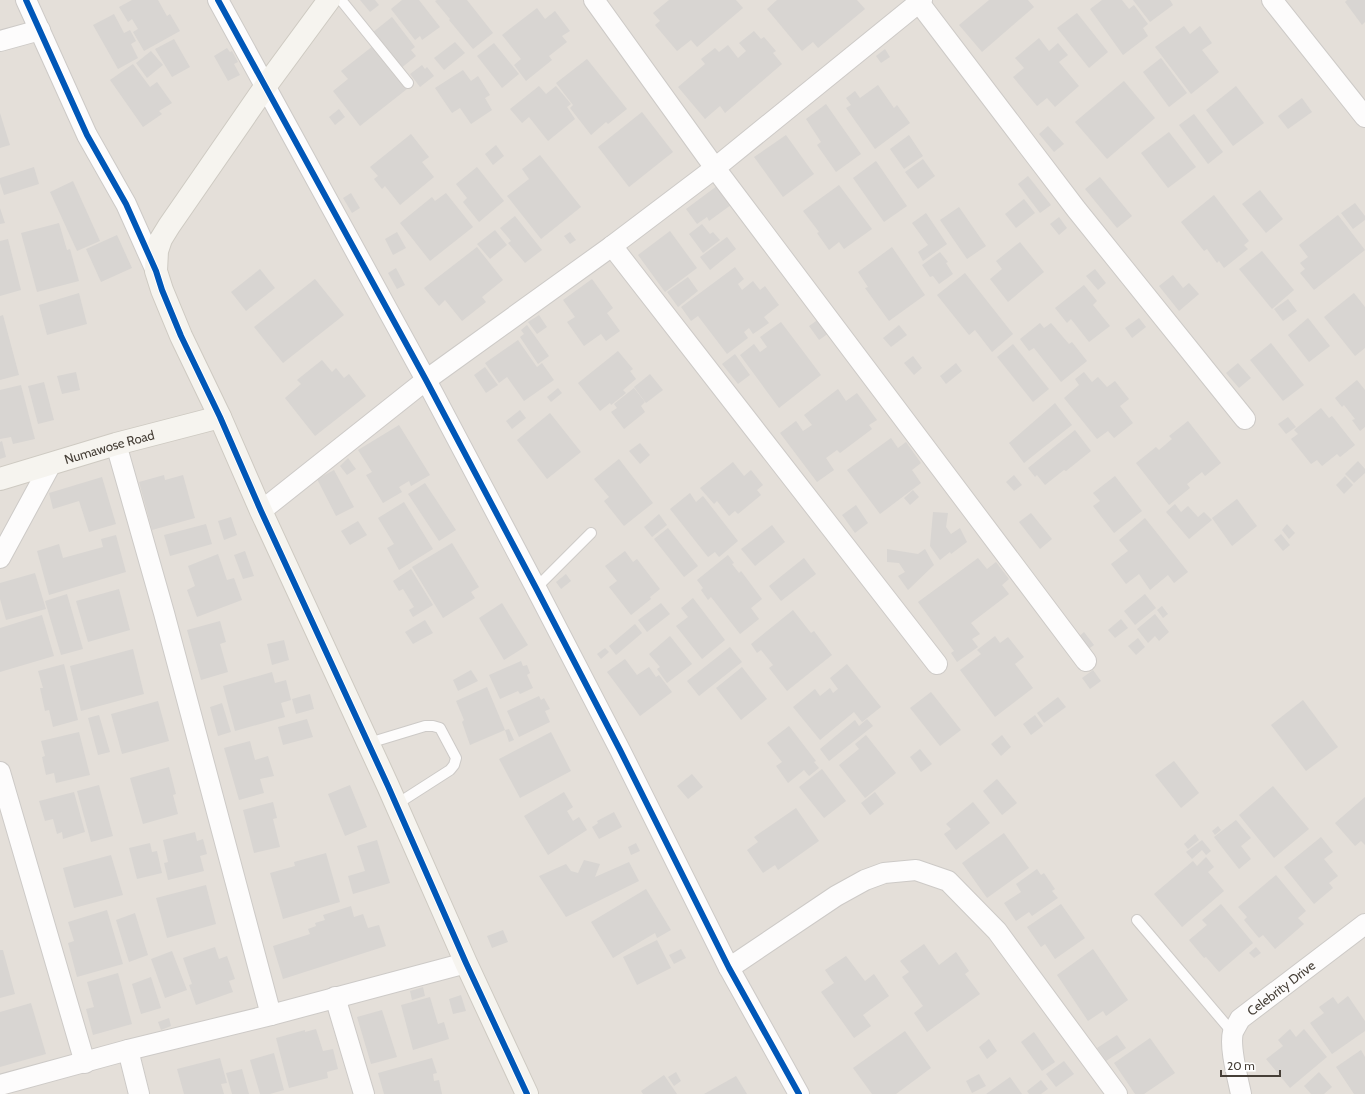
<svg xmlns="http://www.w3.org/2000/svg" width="1365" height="1094" font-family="Cabin,sans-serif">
<rect width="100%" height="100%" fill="#f0eeeb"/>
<rect fill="#e4dfd9" x="0" y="0" width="1365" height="1094"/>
<g fill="#d8d5d2">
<polygon points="132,0 158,0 167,16 170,14 180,31 144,51 133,32 138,29 132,19 128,22 119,7"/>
<polygon points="360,0 375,0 379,5 370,12"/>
<polygon points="402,0 419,0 440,27 422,40 420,36 415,40 391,9"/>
<polygon points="437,0 467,0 493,33 473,49 449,20 450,19 435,1"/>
<polygon points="669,0 736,0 743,8 697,47 691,40 677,51 655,25 660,21 653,13"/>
<polygon points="777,0 857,0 865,9 818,48 813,42 802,51 767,9"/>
<polygon points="989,0 1028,0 1034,7 982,52 959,25"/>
<polygon points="1102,0 1122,0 1129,9 1134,5 1148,24 1143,28 1148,36 1123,55 1090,9"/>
<polygon points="1133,0 1170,0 1173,5 1150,22"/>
<polygon points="1347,0 1365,0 1365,22 1362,25 1345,2"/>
<polygon points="537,8 545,19 555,11 570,31 562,36 567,42 549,56 552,60 526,81 514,65 521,59 502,35"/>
<polygon points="1077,13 1108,52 1089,68 1057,28"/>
<polygon points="114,14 124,33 130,30 136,41 131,44 138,58 118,69 93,25"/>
<polygon points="392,17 415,47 411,50 416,56 400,69 372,33"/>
<polygon points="1184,26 1190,34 1200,26 1212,43 1202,50 1219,72 1191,94 1155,47"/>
<polygon points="754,31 761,39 764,37 776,51 773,53 782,64 725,113 720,106 705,119 678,87 705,64 701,59 715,48 719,52 728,45 738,58 746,51 739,43"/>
<polygon points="1039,38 1049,51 1058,43 1068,55 1059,62 1079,86 1055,107 1047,98 1037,106 1013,77 1024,68 1015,58"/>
<polygon points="174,39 190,67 172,77 155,49"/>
<polygon points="455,42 465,53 444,70 434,58"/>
<polygon points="494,43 519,74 502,88 477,56"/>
<polygon points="373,46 407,89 360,126 333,91 348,79 341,71"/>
<polygon points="227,48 230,52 232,51 238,62 234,64 240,75 228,81 214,56"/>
<polygon points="885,49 890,57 881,63 876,56"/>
<polygon points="151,51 163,65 147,78 136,63"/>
<polygon points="1161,58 1187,93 1169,107 1143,72"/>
<polygon points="587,59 627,109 608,124 606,122 591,135 570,108 573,105 556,83"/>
<polygon points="133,64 150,87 157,82 172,103 159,111 162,114 143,127 110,80"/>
<polygon points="422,65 425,69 427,67 434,76 420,87 410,74"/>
<polygon points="463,70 471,81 478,76 490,95 485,98 492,110 471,124 460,108 452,113 435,88"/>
<polygon points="1124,81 1155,118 1107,159 1075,122"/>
<polygon points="878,85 894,108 897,105 910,123 875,149 846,108 851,105 846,98 855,91 860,98"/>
<polygon points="539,86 546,94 556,86 571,104 567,107 575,119 548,141 529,117 522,123 510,109"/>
<polygon points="1236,86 1264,123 1233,146 1206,110"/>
<polygon points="1302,98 1312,112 1288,129 1278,116"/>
<polygon points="826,104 861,154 836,172 817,145 821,142 806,119"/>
<polygon points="339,109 345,117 335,125 329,117"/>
<polygon points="642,112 673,152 629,187 598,147"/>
<polygon points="0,113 10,145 0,148"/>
<polygon points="1194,114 1223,152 1208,164 1179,125"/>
<polygon points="1048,126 1064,144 1054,152 1039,134"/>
<polygon points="1169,132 1196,167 1168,188 1141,153"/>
<polygon points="411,134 429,157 422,162 434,177 400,205 385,186 382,189 374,179 378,176 370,167"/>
<polygon points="786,135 814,174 783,197 754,157"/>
<polygon points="909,135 923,156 904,169 890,149"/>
<polygon points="496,145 504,156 493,165 485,154"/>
<polygon points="540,155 581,207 541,239 507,196 529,179 522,169"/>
<polygon points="923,159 935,176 918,189 905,172"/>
<polygon points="876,161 907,206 884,222 853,178"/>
<polygon points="34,167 39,184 4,195 0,183 0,178"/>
<polygon points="477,167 504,201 479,222 463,202 467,198 456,184"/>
<polygon points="1028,176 1051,205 1040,213 1018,184"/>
<polygon points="1100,177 1132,216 1117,228 1085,189"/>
<polygon points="73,181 100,241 77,251 50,192"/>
<polygon points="721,183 735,202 709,221 707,217 697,224 686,209"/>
<polygon points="839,185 872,229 844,249 839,242 829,250 817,233 819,232 803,211"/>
<polygon points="1260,190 1283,219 1266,233 1242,204"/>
<polygon points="351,193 360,208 352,213 343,198"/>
<polygon points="446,193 473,227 430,261 400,223 432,197 435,201"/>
<polygon points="1214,195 1249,241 1244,245 1248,249 1224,268 1219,261 1217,263 1207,249 1204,251 1181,222"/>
<polygon points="1024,199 1035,213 1016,228 1005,214"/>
<polygon points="1355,203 1365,216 1365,220 1353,229 1341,213"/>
<polygon points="959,207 986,246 967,259 940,220"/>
<polygon points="0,208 5,223 0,224"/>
<polygon points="926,213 947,244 923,261 918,252 928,245 912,223"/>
<polygon points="1338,215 1365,250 1314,290 1300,273 1305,269 1300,263 1308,257 1299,245"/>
<polygon points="515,216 542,250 525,263 508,243 511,241 500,228"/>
<polygon points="1059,217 1067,228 1059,235 1050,224"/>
<polygon points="59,223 67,250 70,249 79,281 37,292 21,233"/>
<polygon points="702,224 710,234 713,232 720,240 703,253 689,234"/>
<polygon points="495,230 507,245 490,259 477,244"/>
<polygon points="670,231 697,268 665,292 638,255"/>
<polygon points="397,232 406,248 393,255 385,239"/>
<polygon points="570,232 576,240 570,244 564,236"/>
<polygon points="117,235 132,268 101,282 86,249"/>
<polygon points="727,237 736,249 710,270 700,257"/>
<polygon points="8,239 21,290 0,296 0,241"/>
<polygon points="1020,242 1044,272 1008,302 990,279 1002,269 996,261"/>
<polygon points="477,247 503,280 482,297 486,302 462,321 445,300 439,306 424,288"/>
<polygon points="892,247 925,295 889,321 865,288 868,287 858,272"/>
<polygon points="1262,251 1294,290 1272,309 1239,269"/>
<polygon points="940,252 948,262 946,263 953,274 939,284 933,276 930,277 922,265"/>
<polygon points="735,267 744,279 738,284 742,290 753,281 760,290 765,286 779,305 764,317 769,323 753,334 749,328 744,332 748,338 727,354 698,316 691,321 681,307"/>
<polygon points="396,268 405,285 397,289 388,273"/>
<polygon points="260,269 275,288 246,311 231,292"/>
<polygon points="1095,269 1106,283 1098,290 1086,276"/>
<polygon points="965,273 1013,334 992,352 975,330 969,335 937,295"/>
<polygon points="1173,275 1183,288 1189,283 1199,294 1179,311 1159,286"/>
<polygon points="688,277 698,291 678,307 667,292"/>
<polygon points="315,279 344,315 283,363 254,327"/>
<polygon points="592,279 613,308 607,313 620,331 606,341 601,334 584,346 567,322 575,317 563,300"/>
<polygon points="1084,285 1097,301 1093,305 1110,326 1089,342 1071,319 1067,323 1055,308"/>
<polygon points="79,293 87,324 47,335 39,305"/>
<polygon points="1354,293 1365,307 1365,348 1355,356 1324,317"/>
<polygon points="1288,299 1297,311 1283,321 1274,309"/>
<polygon points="3,315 19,375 0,380 0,316"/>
<polygon points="539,315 547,327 537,334 528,322"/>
<polygon points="1139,318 1146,327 1132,338 1125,328"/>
<polygon points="1308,318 1330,346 1309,362 1288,335"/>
<polygon points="819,319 829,333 819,340 809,326"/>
<polygon points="781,322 821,375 779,408 740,355 754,344 760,352 767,347 760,337"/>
<polygon points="1040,323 1044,328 1051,323 1069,344 1072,342 1087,361 1061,382 1034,348 1029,351 1020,339"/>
<polygon points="527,325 549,356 538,364 520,337 524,334 521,330"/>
<polygon points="899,325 907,335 891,347 883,338"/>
<polygon points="518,340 537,367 542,363 554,380 524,401 507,377 499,383 485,363"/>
<polygon points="1271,343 1304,385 1283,401 1250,360"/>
<polygon points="1013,344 1049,389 1033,402 997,357"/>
<polygon points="618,351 633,369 630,371 636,379 623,390 626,393 611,405 610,403 600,411 578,383"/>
<polygon points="735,354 750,375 738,384 722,364"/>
<polygon points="913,356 922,368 914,375 904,363"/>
<polygon points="322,360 332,372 336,368 344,378 349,374 366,396 315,436 285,398 301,384 297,380"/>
<polygon points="956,363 962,371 946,384 940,376"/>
<polygon points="1238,363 1251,378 1239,388 1226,373"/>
<polygon points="485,367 498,385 486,393 474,375"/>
<polygon points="76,372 80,390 62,394 57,376"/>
<polygon points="1084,372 1092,382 1098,377 1107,387 1115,381 1129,399 1120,406 1133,423 1114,438 1108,431 1097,439 1064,398 1079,385 1075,379"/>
<polygon points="650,374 663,390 646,403 634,387"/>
<polygon points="1357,380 1365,390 1365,427 1360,431 1352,420 1355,419 1344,405 1342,407 1335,398"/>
<polygon points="44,382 54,420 38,424 28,386"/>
<polygon points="21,385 35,439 13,444 11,437 0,439 0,390"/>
<polygon points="558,388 562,393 551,402 547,397"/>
<polygon points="634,388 645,402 641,406 645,412 624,429 611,412 617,408 614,404"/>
<polygon points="838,389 846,401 857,393 877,420 869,425 872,429 840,453 837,450 826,458 834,470 817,482 780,433 796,421 803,431 812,425 804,415"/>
<polygon points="1055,403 1072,425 1024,463 1009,443"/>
<polygon points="1321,408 1329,418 1332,416 1355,445 1340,457 1337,454 1322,466 1317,460 1311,464 1291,439 1298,434 1294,430"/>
<polygon points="520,410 526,418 512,429 506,421"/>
<polygon points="550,413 581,452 547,479 517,440"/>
<polygon points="1288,417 1296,427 1286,434 1278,424"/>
<polygon points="1188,421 1221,463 1205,476 1202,472 1187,484 1190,488 1169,505 1136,463 1156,447 1159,450 1172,439 1169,436"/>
<polygon points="399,425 430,475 411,486 409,481 399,487 402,492 383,503 366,475 372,472 358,450"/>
<polygon points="1075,430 1091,451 1066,471 1064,470 1045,485 1037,475 1035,477 1028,468"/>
<polygon points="891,438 898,448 906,442 921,463 912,470 921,483 880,514 847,470"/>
<polygon points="2,441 6,457 0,459 0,442"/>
<polygon points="640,443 650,455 640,464 629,451"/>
<polygon points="348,458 356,469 347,475 340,466"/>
<polygon points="619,459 653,503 624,526 604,501 609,497 594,479"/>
<polygon points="1358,461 1365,469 1365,473 1354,483 1345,474"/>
<polygon points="733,462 744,476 751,470 763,485 757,490 761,495 738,514 735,511 729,516 717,501 714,504 700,488"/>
<polygon points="334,470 354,507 336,516 317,479"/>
<polygon points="164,475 165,480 183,475 195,518 152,530 139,482"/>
<polygon points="1014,475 1022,485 1014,491 1006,482"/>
<polygon points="1115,476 1142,511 1114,533 1093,506 1100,501 1093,493"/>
<polygon points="1345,476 1353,485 1344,494 1336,485"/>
<polygon points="102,477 116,524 89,532 79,501 53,509 49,493"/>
<polygon points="425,483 456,530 439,541 408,494"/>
<polygon points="913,490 919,497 910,505 904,498"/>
<polygon points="690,493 696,502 703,496 738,541 719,557 715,552 708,557 670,509"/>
<polygon points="1237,499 1257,526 1232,546 1212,518"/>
<polygon points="404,502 433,549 399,570 387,548 394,544 378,518"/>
<polygon points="1175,504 1181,512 1188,506 1198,517 1204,512 1212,520 1189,539 1166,512"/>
<polygon points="856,505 868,523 855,533 842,515"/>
<polygon points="933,512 948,513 946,527 951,534 960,528 967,542 951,554 950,552 940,560 930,546"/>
<polygon points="1031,513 1052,539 1040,549 1019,522"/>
<polygon points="659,514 667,525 652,537 644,527"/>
<polygon points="231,517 237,535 224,540 218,521"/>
<polygon points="1145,518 1188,572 1174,583 1168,575 1150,590 1139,574 1126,584 1111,564 1128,551 1119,540"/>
<polygon points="358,521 367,535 350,545 341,531"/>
<polygon points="206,524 212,544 170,556 164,535"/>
<polygon points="1287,524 1295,533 1289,539 1282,530"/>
<polygon points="772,525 785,542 755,566 741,549"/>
<polygon points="668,528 698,566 684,577 654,539"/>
<polygon points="1281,534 1290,545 1283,551 1274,540"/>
<polygon points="116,535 126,572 49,595 37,551 59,544 63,558 103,547 101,539"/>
<polygon points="452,543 479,587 471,592 475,598 443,618 412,567"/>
<polygon points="887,549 918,554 925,549 934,565 908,590 898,576 905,572 899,563 887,562"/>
<polygon points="245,551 254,576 243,579 234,555"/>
<polygon points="625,551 633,562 637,559 660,589 650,597 651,599 631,615 609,587 617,581 605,566"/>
<polygon points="218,554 227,580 234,578 242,600 197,617 187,590 195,586 188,566"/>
<polygon points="728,555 734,563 732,564 739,573 741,571 762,599 751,608 759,619 740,634 711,597 708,600 701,590 703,588 697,580"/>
<polygon points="804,558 816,574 781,601 769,586"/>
<polygon points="978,558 987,569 996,562 1009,579 1002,585 1009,594 971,623 980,634 972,639 978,647 957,662 951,653 954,651 918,602"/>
<polygon points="411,569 433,605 413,617 409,610 414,607 403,589 399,591 393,581"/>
<polygon points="35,573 46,609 6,620 0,599 0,583"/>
<polygon points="566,574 571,581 561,589 556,582"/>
<polygon points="119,589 130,630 88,642 76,601"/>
<polygon points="67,594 83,649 61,655 45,601"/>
<polygon points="1145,594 1156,608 1135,625 1124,611"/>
<polygon points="693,598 725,640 702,659 676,626 688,617 681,608"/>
<polygon points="502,603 528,645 504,660 479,618"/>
<polygon points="661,603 670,614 647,632 638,620"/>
<polygon points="1162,606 1168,614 1163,618 1157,610"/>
<polygon points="793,610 811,633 814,631 832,655 787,691 769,668 773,665 761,650 757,653 751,644"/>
<polygon points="1155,614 1169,632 1159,641 1155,636 1148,643 1137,629"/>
<polygon points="42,615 54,656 0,672 0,628"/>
<polygon points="1121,619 1128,628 1115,638 1108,630"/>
<polygon points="425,620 433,633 413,644 405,632"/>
<polygon points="220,621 226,642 220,644 228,672 201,680 187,630"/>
<polygon points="635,624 642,633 616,655 609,646"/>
<polygon points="1084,632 1094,645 1086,651 1076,639"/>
<polygon points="670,636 692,664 667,683 657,669 660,667 649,654"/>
<polygon points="995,636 1000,643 1008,637 1024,657 1015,664 1033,688 995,717 960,670 981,654 977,650"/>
<polygon points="1138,638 1145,647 1136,655 1128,646"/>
<polygon points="284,640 289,660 272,665 267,644"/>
<polygon points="730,647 742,662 699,696 687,681"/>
<polygon points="605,648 609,652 601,659 597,654"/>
<polygon points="133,649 144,694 81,711 70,666"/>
<polygon points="625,659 637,675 649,667 656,677 659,675 672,692 640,716 607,672"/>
<polygon points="521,661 523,666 527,665 530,673 527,675 533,688 520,694 518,691 500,699 489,675"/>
<polygon points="64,664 78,720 53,727 49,710 45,711 40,688 43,688 38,671"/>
<polygon points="847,664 881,707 862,722 854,712 820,740 793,707 815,689 820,696 830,688 833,693 838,689 830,678"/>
<polygon points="742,667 767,699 741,720 716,688"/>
<polygon points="471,670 478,681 458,691 453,680"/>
<polygon points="1093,670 1101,681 1090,689 1082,678"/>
<polygon points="272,672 275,683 286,680 291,700 281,703 285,717 235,731 223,686"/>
<polygon points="487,687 505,730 470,745 462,722 464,720 456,701"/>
<polygon points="931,692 961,730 940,746 910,708"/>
<polygon points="310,694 314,709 296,714 292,699"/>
<polygon points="539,696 541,700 544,698 550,709 545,711 550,722 519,737 507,711"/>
<polygon points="1058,697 1066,707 1044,723 1037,713"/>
<polygon points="1303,700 1338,747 1306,771 1271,725"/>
<polygon points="158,701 169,741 122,754 111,714"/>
<polygon points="222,703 231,732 218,736 210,707"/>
<polygon points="99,715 110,752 98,755 88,718"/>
<polygon points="1035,715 1043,726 1031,735 1023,724"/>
<polygon points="307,719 313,737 283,745 278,727"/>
<polygon points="867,719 873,726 829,761 820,749 855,720 859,726"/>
<polygon points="789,726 816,761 814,762 819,768 809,776 804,770 788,783 776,766 782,762 767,743"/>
<polygon points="509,729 514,740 509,742 505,730"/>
<polygon points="79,732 90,775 56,783 54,773 46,775 42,757 45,756 41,741"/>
<polygon points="551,732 571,771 520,798 499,759"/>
<polygon points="866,735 896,773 865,798 839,765 859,749 855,744"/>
<polygon points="1002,735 1011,747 1001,756 991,744"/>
<polygon points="250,741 255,760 268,756 274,776 260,779 264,793 239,800 224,748"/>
<polygon points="920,749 932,764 921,772 910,757"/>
<polygon points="1174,761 1199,793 1181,808 1155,775"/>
<polygon points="169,767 176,794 173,795 178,814 143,824 130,778"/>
<polygon points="822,769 846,801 824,818 799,787"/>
<polygon points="692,774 703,787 688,799 677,786"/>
<polygon points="997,779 1017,803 1002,815 983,791"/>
<polygon points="99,785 113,836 91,842 77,791"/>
<polygon points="350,785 367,827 345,836 328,794"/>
<polygon points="1273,786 1309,829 1274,858 1239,815"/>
<polygon points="74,792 85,832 63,839 62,832 57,834 53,819 45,821 39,801"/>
<polygon points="564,792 573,807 567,811 573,821 579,817 587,830 548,855 524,816"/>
<polygon points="875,792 884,804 870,815 861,803"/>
<polygon points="1365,797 1365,845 1361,841 1355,846 1335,823"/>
<polygon points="273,802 277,818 273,819 280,847 254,853 243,810"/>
<polygon points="973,802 990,823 956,850 944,834 951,829 946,824"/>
<polygon points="796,808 819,841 778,870 775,865 763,873 747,850 758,842 754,837"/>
<polygon points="614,812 622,827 599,839 592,827 598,823 597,821"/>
<polygon points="1236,820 1251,838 1241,846 1251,859 1239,869 1214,837"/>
<polygon points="1218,826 1221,830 1215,835 1212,831"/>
<polygon points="195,832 197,841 203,839 207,854 200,856 204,871 168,880 164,863 168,862 163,840"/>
<polygon points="1004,833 1029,868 987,898 962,863"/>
<polygon points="1195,834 1199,840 1188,849 1184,844"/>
<polygon points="1321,837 1333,852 1324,859 1338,876 1329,883 1333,888 1314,904 1284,867"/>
<polygon points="377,840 390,883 353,894 348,876 365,871 357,846"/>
<polygon points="1202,840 1211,851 1206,855 1202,850 1192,859 1186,852"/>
<polygon points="150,843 152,852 157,851 162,873 137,879 129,848"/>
<polygon points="636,843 640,851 631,855 628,847"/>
<polygon points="326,853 340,902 283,919 270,873 295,866 294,862"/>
<polygon points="111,855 123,895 74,908 63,868"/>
<polygon points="1206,857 1214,867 1208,872 1224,891 1182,927 1154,894 1193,861 1197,866"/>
<polygon points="584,860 600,864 595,877 629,862 639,881 566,917 539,876 566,864 571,871 578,873"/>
<polygon points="1037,869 1041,875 1044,873 1055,889 1052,891 1058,898 1032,916 1029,912 1016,921 1004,903 1021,892 1016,884"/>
<polygon points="1276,875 1306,911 1298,918 1304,924 1275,949 1263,935 1259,938 1244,920 1247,917 1238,907"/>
<polygon points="206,885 216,924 167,938 156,898"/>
<polygon points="646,889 671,930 657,938 655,933 613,958 591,922"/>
<polygon points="1061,904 1085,938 1055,959 1045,944 1041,947 1027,927"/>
<polygon points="1221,904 1253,943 1219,972 1206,957 1204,958 1189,940 1207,925 1202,920"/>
<polygon points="351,906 354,917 363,914 368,928 379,925 386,946 283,979 273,946 310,934 308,929 316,926 315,923 325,920 323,915"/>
<polygon points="107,910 123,964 77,977 68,943 74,941 68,922"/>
<polygon points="135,913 148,955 129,962 116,920"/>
<polygon points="503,930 508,942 492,948 487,936"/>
<polygon points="657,940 671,968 637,985 623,957"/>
<polygon points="924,944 939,965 956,952 969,971 965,974 980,994 927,1032 914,1013 923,1006 902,977 909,972 900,961"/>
<polygon points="215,947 219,959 227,956 235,979 229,981 233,992 196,1005 189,985 192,984 183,958"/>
<polygon points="1256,947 1261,953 1254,958 1249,953"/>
<polygon points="681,949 686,958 674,964 669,955"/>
<polygon points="1093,949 1128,1000 1106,1016 1103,1011 1088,1021 1057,975"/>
<polygon points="0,950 3,950 15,994 0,998"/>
<polygon points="172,951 187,990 165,998 151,959"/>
<polygon points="846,956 865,981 874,974 889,996 863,1015 871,1026 854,1038 821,992 834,983 825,970"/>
<polygon points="118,973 132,1024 93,1035 86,1009 94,1007 87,982"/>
<polygon points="151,977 161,1008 141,1014 132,984"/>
<polygon points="423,987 425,996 412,1000 410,991"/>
<polygon points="461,995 466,1011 453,1014 449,999"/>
<polygon points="1348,996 1365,1021 1365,1031 1332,1054 1310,1023 1324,1013 1319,1007 1333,997 1338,1004"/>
<polygon points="430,997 438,1024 444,1022 449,1039 413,1050 401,1005"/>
<polygon points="31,1003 46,1054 0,1067 0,1012"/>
<polygon points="382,1010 397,1057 371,1064 357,1017"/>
<polygon points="169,1018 171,1026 161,1030 158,1022"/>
<polygon points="316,1029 323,1051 333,1049 338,1069 327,1072 328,1078 289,1088 276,1038 305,1030 305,1032"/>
<polygon points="1290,1029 1296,1037 1304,1029 1327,1057 1290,1088 1266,1059 1283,1046 1278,1040"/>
<polygon points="905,1031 931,1068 896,1094 872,1094 853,1068"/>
<polygon points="1034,1032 1055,1062 1042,1071 1021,1042"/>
<polygon points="1117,1035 1126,1048 1106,1061 1097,1048"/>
<polygon points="1150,1038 1175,1073 1144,1094 1135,1094 1114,1063"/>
<polygon points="989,1039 997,1051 987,1059 979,1047"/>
<polygon points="1361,1050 1365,1057 1365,1094 1354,1094 1336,1067"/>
<polygon points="274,1053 284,1090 270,1094 260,1094 250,1060"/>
<polygon points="220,1058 227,1083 221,1084 224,1094 184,1094 177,1069"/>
<polygon points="432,1058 437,1073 433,1074 434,1081 439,1080 442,1094 384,1094 378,1073"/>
<polygon points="1064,1061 1074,1074 1056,1087 1046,1074"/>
<polygon points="242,1069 249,1094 232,1094 226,1073"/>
<polygon points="676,1072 681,1081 674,1086 668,1077"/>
<polygon points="1319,1072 1332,1087 1324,1094 1311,1094 1304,1086"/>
<polygon points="979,1074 986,1086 972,1093 966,1081"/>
<polygon points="664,1075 677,1094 643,1094 641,1091"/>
<polygon points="736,1076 747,1094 704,1094"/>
<polygon points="1010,1077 1022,1094 986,1094"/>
<polygon points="1041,1080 1048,1089 1041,1094 1029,1094 1027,1091"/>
</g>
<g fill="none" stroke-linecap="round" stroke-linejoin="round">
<g stroke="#cdcac7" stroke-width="12">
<g id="lane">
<polyline points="341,0 408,83"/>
<polyline points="536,588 591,533"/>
<polyline points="369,743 425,726 433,726 440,728 456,758 454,765 450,770 397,804"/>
<polyline points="1137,920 1233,1033"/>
</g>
</g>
<g stroke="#cdcac7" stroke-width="22">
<g id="street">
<polyline points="26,0 87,135 126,204 156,271"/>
<polyline points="218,0 426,380 536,588 620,750 729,968 799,1094"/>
<polyline points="594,0 715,168 1086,661"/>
<polyline points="917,0 1076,209 1245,419"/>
<polyline points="1272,0 1365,117"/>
<polyline points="0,41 40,30"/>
<polyline points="612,246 937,664"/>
<polyline points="116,444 164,613 271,1015"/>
<polyline points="261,511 426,380 612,246 715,168 922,0"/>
<polyline points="0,558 51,464"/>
<polyline points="0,772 85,1063"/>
<polyline points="729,968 836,896 865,880 884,873 916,870 948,881 997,931 1117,1094"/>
<polyline points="335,997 364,1094"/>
<polyline points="128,1050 139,1094"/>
<polyline points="0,1085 128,1050 271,1015 466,963"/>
<path id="s1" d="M1241,1094C1238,1079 1229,1047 1233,1032C1235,1028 1238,1023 1240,1019L1365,924"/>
</g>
</g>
<g stroke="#cecac2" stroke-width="24">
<g id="secondary">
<polyline points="329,0 265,87 169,226 161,239 157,251 156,271 162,290 181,336 220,417 261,511 388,786 466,963 527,1094"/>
<path id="s2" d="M0,479L116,444L220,417"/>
</g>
</g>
<use href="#lane" stroke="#fdfcfc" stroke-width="10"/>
<use href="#street" stroke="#fdfcfc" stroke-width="20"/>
<use href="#secondary" stroke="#f6f4ef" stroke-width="22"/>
<g stroke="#fff" stroke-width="8">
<g id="cycleway">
<polyline points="26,0 87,135 126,204 156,271 162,290 181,336 220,417 261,511 388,786 466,963 527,1094"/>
<polyline points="218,0 426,380 536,588 620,750 729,968 799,1094"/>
</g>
</g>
<use href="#cycleway" stroke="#0057b8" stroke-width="6"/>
</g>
<g text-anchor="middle" stroke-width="4" stroke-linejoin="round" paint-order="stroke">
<g font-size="13" fill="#463f37" stroke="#fff">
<text dy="5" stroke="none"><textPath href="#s2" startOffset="114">Numawose Road</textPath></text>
<text dy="5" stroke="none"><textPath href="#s1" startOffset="129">Celebrity Drive</textPath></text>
</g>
</g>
<path d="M1221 1070v6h59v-6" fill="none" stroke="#463f37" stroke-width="2"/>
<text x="1227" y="1070" font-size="12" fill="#463f37" stroke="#ffffff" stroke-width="3" paint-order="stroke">20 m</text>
</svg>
